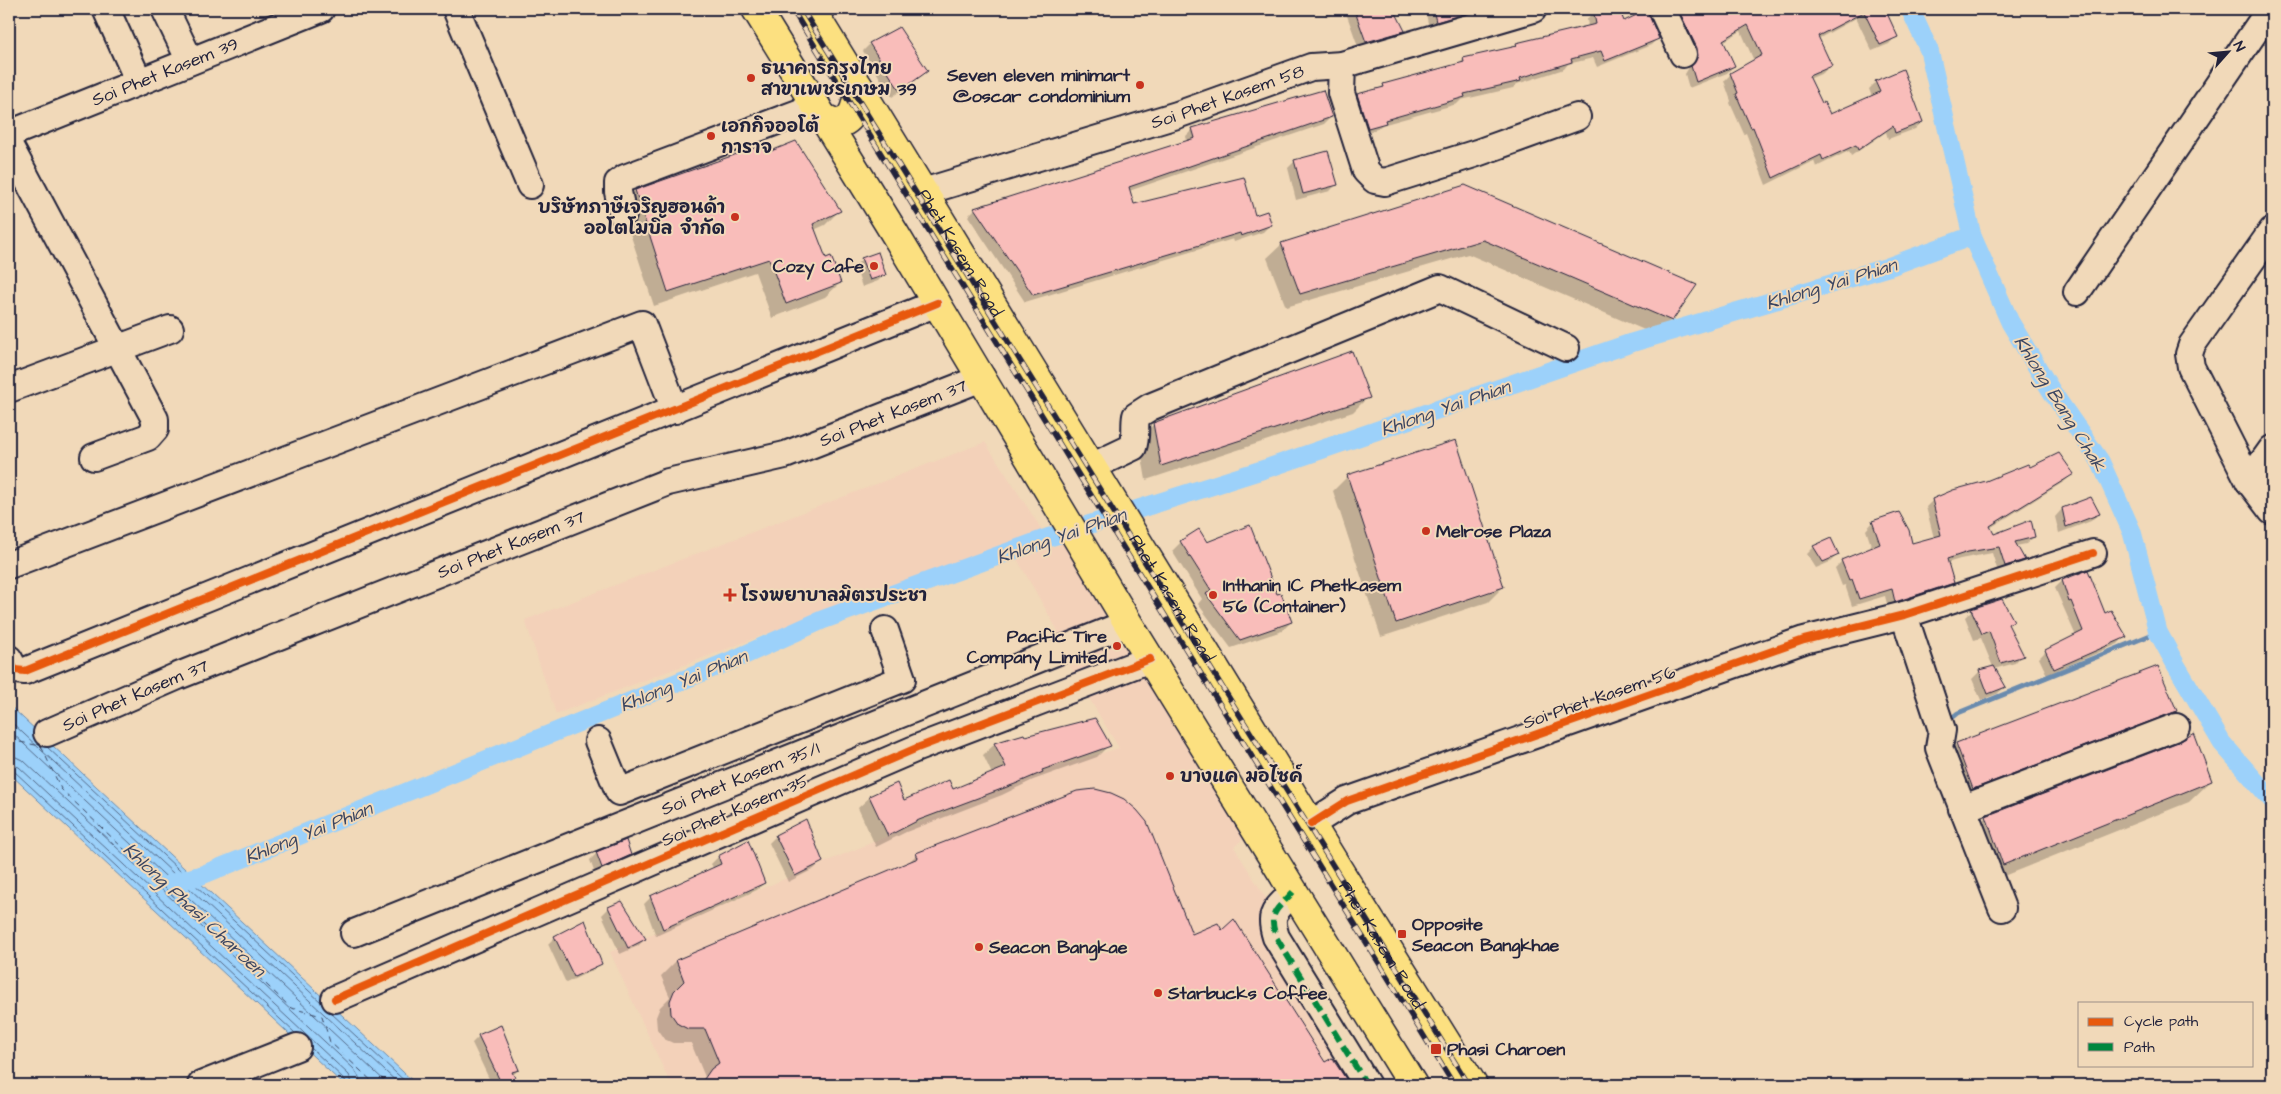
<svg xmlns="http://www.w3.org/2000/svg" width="2281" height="1094" font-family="'Architects Daughter','Playpen Sans Thai',sans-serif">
<rect width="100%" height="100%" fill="#f1d9b9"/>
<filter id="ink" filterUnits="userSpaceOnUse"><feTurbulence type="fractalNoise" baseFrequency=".02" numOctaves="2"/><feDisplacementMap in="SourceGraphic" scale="10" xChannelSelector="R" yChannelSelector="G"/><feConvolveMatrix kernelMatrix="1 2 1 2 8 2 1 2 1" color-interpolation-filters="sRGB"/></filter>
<g filter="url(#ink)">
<g fill="#f3d1b9">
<polygon points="985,442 1044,533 937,569 556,714 525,620"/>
<polygon points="1067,542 1248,834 1234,847 1382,1085 671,1085 610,952 1048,769 1119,748 1053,638 1058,631 1017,559"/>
</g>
<polygon fill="#9cd1fa" stroke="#6b8bae" points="9,705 417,1085 344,1085 9,773"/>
<g fill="#0003">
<polygon points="614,9 631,9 617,15"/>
<polygon points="839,9 850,9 842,14"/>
<polygon points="1324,9 1393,9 1403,31 1396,38 1359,49 1345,10 1327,17"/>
<polygon points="1425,9 1482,9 1477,14 1429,28"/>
<polygon points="1602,9 1617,9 1623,23 1658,38 1651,45 1597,67 1593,58 1568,64 1564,69 1517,84 1513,88 1461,100 1457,104 1382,125 1377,129 1361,134 1351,102 1358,95 1379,90 1384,85 1458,65 1464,59 1512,49 1516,44 1588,27 1587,19 1594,11"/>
<polygon points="1668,9 1877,9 1878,11 1884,9 1896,36 1889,44 1872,51 1856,18 1818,39 1830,65 1823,73 1809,79 1821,105 1829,116 1872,97 1869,89 1876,82 1922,122 1915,129 1888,139 1886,132 1851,156 1849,151 1816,167 1814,161 1766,185 1746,133 1744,134 1730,103 1731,101 1724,81 1731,74 1754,61 1741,31 1723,42 1734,66 1727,73 1689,88 1685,74 1691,64 1690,55"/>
<polygon points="870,44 927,71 892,97 863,51"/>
<polygon points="1331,117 1324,124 1129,191 1133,206 1255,216 1270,225 1263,232 1234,242 1233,239 1025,302 968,216 975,209 1187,142 1186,136 1193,129"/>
<polygon points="757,148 771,152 839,211 825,225 814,230 825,260 840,283 825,297 772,318 755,272 654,306 621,206 635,191"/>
<polygon points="1295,161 1337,184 1330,191 1296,200 1288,168"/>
<polygon points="1465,186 1671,320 1656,335 1468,254 1286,307 1267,258 1282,244"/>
<polygon points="862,259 885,274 878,281 862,287 855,266"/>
<polygon points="1368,397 1353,412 1146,480 1139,439 1154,424"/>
<polygon points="2029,469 2072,474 2065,481 1990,528 1994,536 2034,537 2026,544 2016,546 2023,559 2016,566 1998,572 1992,553 1960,559 1947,563 1953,582 1946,590 1888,608 1885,596 1852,606 1845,585 1842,586 1835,568 1842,561 1872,548 1866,530 1873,522 1911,545 1934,538 1926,507 1933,500"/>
<polygon points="1348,476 1503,587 1488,602 1381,637 1333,491"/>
<polygon points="2062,509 2098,514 2091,521 2059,533 2055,517"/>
<polygon points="1181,542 1207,544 1276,596 1291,622 1282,631 1231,648 1198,604 1202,599 1172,551"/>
<polygon points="1814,547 1837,555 1830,562 1816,568 1807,554"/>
<polygon points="2062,581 2104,614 2125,636 2118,644 2047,675 2039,658 2046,651 2076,636 2055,588"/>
<polygon points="1972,610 2012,621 2007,626 2022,655 2015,663 1994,669 2005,687 1997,694 1981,700 1972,679 1979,672 1993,667 1981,638 1974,640 1965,617"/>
<polygon points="2175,711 2154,733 1951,810 1935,766 1957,744"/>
<polygon points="1025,737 1109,745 1097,757 1033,780 1002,795 906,832 876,847 858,808 870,797 903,801 952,790 992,774 983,755 995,744"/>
<polygon points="2182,742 2211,781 2189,802 1981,885 1965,839 1986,817"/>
<polygon points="776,836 821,862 814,869 788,882 769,843"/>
<polygon points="597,853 630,854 623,862 595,874 590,860"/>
<polygon points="917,854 1191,936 1325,1064 1332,1059 1348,1085 696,1085 705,1077 691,1043 673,1043 664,1039 657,1029 656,1017 660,1007 670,997 661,976 676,961 906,865"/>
<polygon points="718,857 764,883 757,890 656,936 644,904 651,897 714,869 711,864"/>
<polygon points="609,908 645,939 638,946 620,954 602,915"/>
<polygon points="555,937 600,963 593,970 566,983 548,944"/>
<polygon points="479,1036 518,1070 512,1076 517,1085 492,1085 472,1043"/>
</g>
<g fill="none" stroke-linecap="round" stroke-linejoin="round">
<g stroke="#536887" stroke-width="1">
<polyline points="9,720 400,1085"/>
<polyline points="9,730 389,1085"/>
<polyline points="47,747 322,1003"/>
<polyline points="9,756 16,757 24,761 354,1069 359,1077 361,1085"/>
<polyline points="9,764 19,767 349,1075 353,1085"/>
<polyline points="9,770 14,771 295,1033"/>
<polyline points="331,1013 409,1085"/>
<polyline points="311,1048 345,1080 347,1085"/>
</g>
<polyline stroke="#6b8bae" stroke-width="5" points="1947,722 1958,713 2158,632"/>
<g stroke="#9cd1fa" stroke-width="19">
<polyline points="1910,9 1929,50 1972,236 2010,322 2052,392 2100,461 2132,532 2158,632 2176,665 2222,743 2272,800"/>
<polyline points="170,884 202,875 740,657 822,620 1050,537 1271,467 1631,343 1888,267 1972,236"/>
</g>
<polyline stroke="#3a4561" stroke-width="1" stroke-dasharray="6 5" stroke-linecap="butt" points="9,740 41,746 61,789 291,1008 322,1016 330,1042 376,1085"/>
</g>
<g fill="#f9bdba" stroke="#22223b">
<polygon points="1354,9 1394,9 1405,31 1366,42"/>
<polygon points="1433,9 1481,9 1436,22"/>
<polygon points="1593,9 1619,9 1624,21 1647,10 1659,39 1605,61 1601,51 1571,59 1572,62 1520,78 1521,81 1464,94 1465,97 1385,120 1386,123 1368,128 1357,94 1384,87 1383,84 1464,62 1463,58 1517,46 1516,43 1596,24"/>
<polygon points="1678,9 1885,9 1898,37 1880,45 1864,12 1818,36 1832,66 1809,76 1822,103 1824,102 1830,114 1880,92 1875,81 1903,69 1923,122 1895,133 1893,126 1858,150 1856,145 1823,160 1821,155 1773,178 1753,127 1751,128 1736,94 1738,93 1730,73 1762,55 1748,25 1723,40 1735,66 1696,82 1691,66 1698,56 1697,48"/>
<polygon points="899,27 928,71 900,91 869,43"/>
<polygon points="1323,90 1332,117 1129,187 1134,204 1244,177 1255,215 1267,211 1272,225 1241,236 1240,233 1033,295 974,208 1195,138 1192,128"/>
<polygon points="796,141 841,211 813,224 826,258 831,256 841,283 786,304 769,259 668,292 635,190 757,147 771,151"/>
<polygon points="1328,151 1338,185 1303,194 1294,160"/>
<polygon points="1465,185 1697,285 1672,321 1483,240 1300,294 1281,243"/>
<polygon points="878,252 886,275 870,280 861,258"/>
<polygon points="1352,351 1370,398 1161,466 1153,423"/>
<polygon points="1456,440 1504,587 1396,623 1347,475"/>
<polygon points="2059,453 2074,474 1990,526 1994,534 2031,520 2035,537 2015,542 2025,560 2005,566 1999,547 1968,552 1947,559 1954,583 1895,602 1892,589 1859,599 1852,579 1849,580 1841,560 1880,544 1872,521 1899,512 1909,530 1912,543 1941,535 1932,499 1953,490 1986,481 2028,464 2030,467"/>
<polygon points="2091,497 2100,514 2066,527 2062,508"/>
<polygon points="1250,525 1277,594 1281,593 1292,622 1240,640 1206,594 1211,590 1180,541 1199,529 1207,542"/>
<polygon points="1831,538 1839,555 1823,562 1813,546"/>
<polygon points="2088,570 2105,613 2111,610 2127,637 2054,669 2045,650 2083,631 2071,601 2069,602 2062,580"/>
<polygon points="2002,599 2014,621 2008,624 2024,656 2001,663 1989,631 1982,634 1971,609"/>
<polygon points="1994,666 2006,687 1988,694 1979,670"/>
<polygon points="2158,666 2177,711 1973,789 1956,743"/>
<polygon points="1095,718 1111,746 1042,770 1043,772 1015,784 919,820 888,836 869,796 897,783 904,800 949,780 953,789 1006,767 994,743 1024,734 1025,736"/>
<polygon points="2194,733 2212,781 2003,865 1986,816 2181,741"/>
<polygon points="1095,789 1111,793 1124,799 1137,810 1147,822 1192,934 1218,923 1222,930 1234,919 1325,1062 1332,1058 1350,1085 700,1085 711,1069 719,1063 705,1029 688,1029 678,1024 671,1014 670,1001 674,991 684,981 676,960 918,858 916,853 1077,791"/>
<polygon points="806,819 823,862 795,876 775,835"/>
<polygon points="626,840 631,855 602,868 596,852"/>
<polygon points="748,840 765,883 663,929 650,896 721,864 718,856"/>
<polygon points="622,901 646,939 628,948 608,907"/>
<polygon points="585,920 602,964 574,977 554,936"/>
<polygon points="501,1025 519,1070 512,1072 519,1085 502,1085 478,1035"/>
</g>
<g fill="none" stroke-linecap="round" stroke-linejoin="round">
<g stroke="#22223b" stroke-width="30">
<g id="minor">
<polyline points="106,9 139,82"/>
<polyline points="165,9 190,61"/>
<polyline points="456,9 530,185"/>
<polyline points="1662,9 1683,54"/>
<polyline points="1342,65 1341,93 1366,171 1375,180 1385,182 1477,153 1577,117"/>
<path id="s1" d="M9,134L321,9"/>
<polyline points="9,145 155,419 155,429 148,437 94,457"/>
<path id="s2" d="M923,192L1177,115L1311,67L1342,65L1533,9"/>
<polyline points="623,215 618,192 618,183 625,178 817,106"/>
<polyline points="2272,231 2192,345 2189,354 2191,367 2249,481 2272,511"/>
<polyline points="2077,292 2270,9"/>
<polyline points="9,389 170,329"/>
<path d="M1091,467L1133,447C1137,436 1134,427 1136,416L1150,407L1440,288L1566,348"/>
<polyline points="2249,481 2272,449"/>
<polyline points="9,565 642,324 675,410"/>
<polyline points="1904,615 1942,730 1939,748 2002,908"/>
<polyline points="9,659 15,670 25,671 937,303"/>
<path id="s3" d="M47,733L178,676L668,482L785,455L982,378"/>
<polyline points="598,741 619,792 902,679 885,630"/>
<polyline points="1962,809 2176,727"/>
<polyline points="1311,824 1347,801 1804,640 1904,615 2093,553"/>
<path d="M1293,892C1276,911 1268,912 1276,937L1367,1085"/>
<path id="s4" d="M354,933L1128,623"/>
<polyline points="335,999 917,748 1150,659"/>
<polyline points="201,1085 297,1047"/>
</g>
</g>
<g stroke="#22223b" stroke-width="31">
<g id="major">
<polyline points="756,9 895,234 1128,623 1413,1085"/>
<path id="s5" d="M811,9L1345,880L1473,1085"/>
<path d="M824,118L838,124C856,120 856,102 859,87"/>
</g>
</g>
<use href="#minor" stroke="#f1d9b9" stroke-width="26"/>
<use href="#major" stroke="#fce080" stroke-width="28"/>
<g stroke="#22223b" stroke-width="5.5">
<g id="rail">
<polyline points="792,9 1454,1085"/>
<path id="s6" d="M802,9L1469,1085"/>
</g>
</g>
<use href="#rail" stroke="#f1d9b9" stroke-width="4" stroke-dasharray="11" stroke-linecap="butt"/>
<path stroke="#00873e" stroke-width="6" stroke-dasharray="12 6" stroke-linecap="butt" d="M1293,892C1276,911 1268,912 1276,937L1367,1085"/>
<g stroke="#f1d9b9" stroke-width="11">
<g id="cycleway">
<polyline points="9,659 15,670 25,671 937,303"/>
<polyline points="1311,824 1347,801 1804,640 1904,615 2093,553"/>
<polyline points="335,999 917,748 1150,659"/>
</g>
</g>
<use href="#cycleway" stroke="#e8590c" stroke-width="8"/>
</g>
</g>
<g fill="#c8321e" stroke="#f1d9b9" stroke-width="2">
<circle cx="751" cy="78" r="5"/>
<circle cx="1140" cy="85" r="5"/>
<circle cx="711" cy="136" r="5"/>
<circle cx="735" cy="217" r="5"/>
<circle cx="874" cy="266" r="5"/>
<circle cx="1426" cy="531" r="5"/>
<path d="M727.5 587.5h5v5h5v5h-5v5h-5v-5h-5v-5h5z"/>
<circle cx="1213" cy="595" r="5"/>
<circle cx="1117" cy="646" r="5"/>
<circle cx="1170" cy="776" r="5"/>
<rect x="1397" y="929" width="10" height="10" rx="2.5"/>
<circle cx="979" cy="947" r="5"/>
<circle cx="1158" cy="993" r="5"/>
<rect x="1430" y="1043" width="12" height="12" rx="2.5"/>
</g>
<g text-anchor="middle" stroke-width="4" stroke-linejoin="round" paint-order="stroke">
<g font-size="18" font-weight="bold" fill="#22223b" stroke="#f1d9b9" text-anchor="start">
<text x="761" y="74">ธนาคารกรุงไทย<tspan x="761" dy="21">สาขาเพชรเกษม 39</tspan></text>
<text x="1130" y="81" text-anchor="end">Seven eleven minimart<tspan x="1130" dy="21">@oscar condominium</tspan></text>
<text x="721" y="132">เอกกิจออโต้<tspan x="721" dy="21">การาจ</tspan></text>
<text x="725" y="213" text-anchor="end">บริษัทภาษีเจริญฮอนด้า<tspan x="725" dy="21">ออโตโมบิล จำกัด</tspan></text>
<text x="864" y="272" text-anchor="end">Cozy Cafe</text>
<text x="1436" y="537">Melrose Plaza</text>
<text x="1223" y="591">Inthanin IC Phetkasem<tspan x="1223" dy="21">56 (Container)</tspan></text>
<text x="741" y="601">โรงพยาบาลมิตรประชา</text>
<text x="1107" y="642" text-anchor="end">Pacific Tire<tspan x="1107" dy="21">Company Limited</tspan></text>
<text x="1180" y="782">บางแค มอไซค์</text>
<text x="1412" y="930">Opposite<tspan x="1412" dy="21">Seacon Bangkhae</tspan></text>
<text x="989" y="953">Seacon Bangkae</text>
<text x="1168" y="999">Starbucks Coffee</text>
<text x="1447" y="1055">Phasi Charoen</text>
</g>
<g font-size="18" fill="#22223b" stroke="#f1d9b9">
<text dy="6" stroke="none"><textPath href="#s1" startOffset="168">Soi Phet Kasem 39</textPath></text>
<text dy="6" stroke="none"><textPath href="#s2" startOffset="319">Soi Phet Kasem 58</textPath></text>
<text dy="6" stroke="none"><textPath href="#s5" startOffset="286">Phet Kasem Road</textPath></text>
<text dy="6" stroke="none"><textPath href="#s3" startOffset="906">Soi Phet Kasem 37</textPath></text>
<text dy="6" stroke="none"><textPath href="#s3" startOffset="501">Soi Phet Kasem 37</textPath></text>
<text dy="6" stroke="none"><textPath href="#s5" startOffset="691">Phet Kasem Road</textPath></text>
<text dy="6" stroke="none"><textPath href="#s3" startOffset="96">Soi Phet Kasem 37</textPath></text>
<text transform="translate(1599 697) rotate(-19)" y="6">Soi Phet Kasem 56</text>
<text dy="6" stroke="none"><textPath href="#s4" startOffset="416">Soi Phet Kasem 35/1</textPath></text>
<text transform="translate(735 810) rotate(-23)" y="6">Soi Phet Kasem 35</text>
<text dy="6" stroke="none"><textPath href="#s6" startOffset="1101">Phet Kasem Road</textPath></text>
</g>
<g font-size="19" font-style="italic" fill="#3a4561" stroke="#f1d9b9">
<text transform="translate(1831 283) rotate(-17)" y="7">Khlong Yai Phian</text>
<text transform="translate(2061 403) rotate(58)" y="7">Khlong Bang Chak</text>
<text transform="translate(1445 407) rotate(-19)" y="7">Khlong Yai Phian</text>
<text transform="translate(1061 535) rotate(-19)" y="7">Khlong Yai Phian</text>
<text transform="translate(683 680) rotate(-22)" y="7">Khlong Yai Phian</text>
<text transform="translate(308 832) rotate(-22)" y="7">Khlong Yai Phian</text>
<text transform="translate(195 909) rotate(43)" y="7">Khlong Phasi Charoen</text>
</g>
</g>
<rect width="2281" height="1094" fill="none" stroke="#f1d9b9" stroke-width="30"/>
<rect x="15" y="15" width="2251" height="1064" fill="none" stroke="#22223b" stroke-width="2" filter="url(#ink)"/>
<rect x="2078" y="1002" width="175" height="65" fill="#f1d9b9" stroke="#9e9087"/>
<rect x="2088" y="1018" width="25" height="8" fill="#e8590c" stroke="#9e9087"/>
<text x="2124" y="1026" font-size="15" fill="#22223b">Cycle path</text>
<rect x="2088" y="1043" width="25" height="8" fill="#00873e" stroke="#9e9087"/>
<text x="2124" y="1052" font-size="15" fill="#22223b">Path</text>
<g transform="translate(2228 52) rotate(63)" stroke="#f1d9b9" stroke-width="4" paint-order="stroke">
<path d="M0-4L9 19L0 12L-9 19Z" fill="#22223b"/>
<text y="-8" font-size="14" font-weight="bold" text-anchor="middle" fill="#22223b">N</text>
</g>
</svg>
